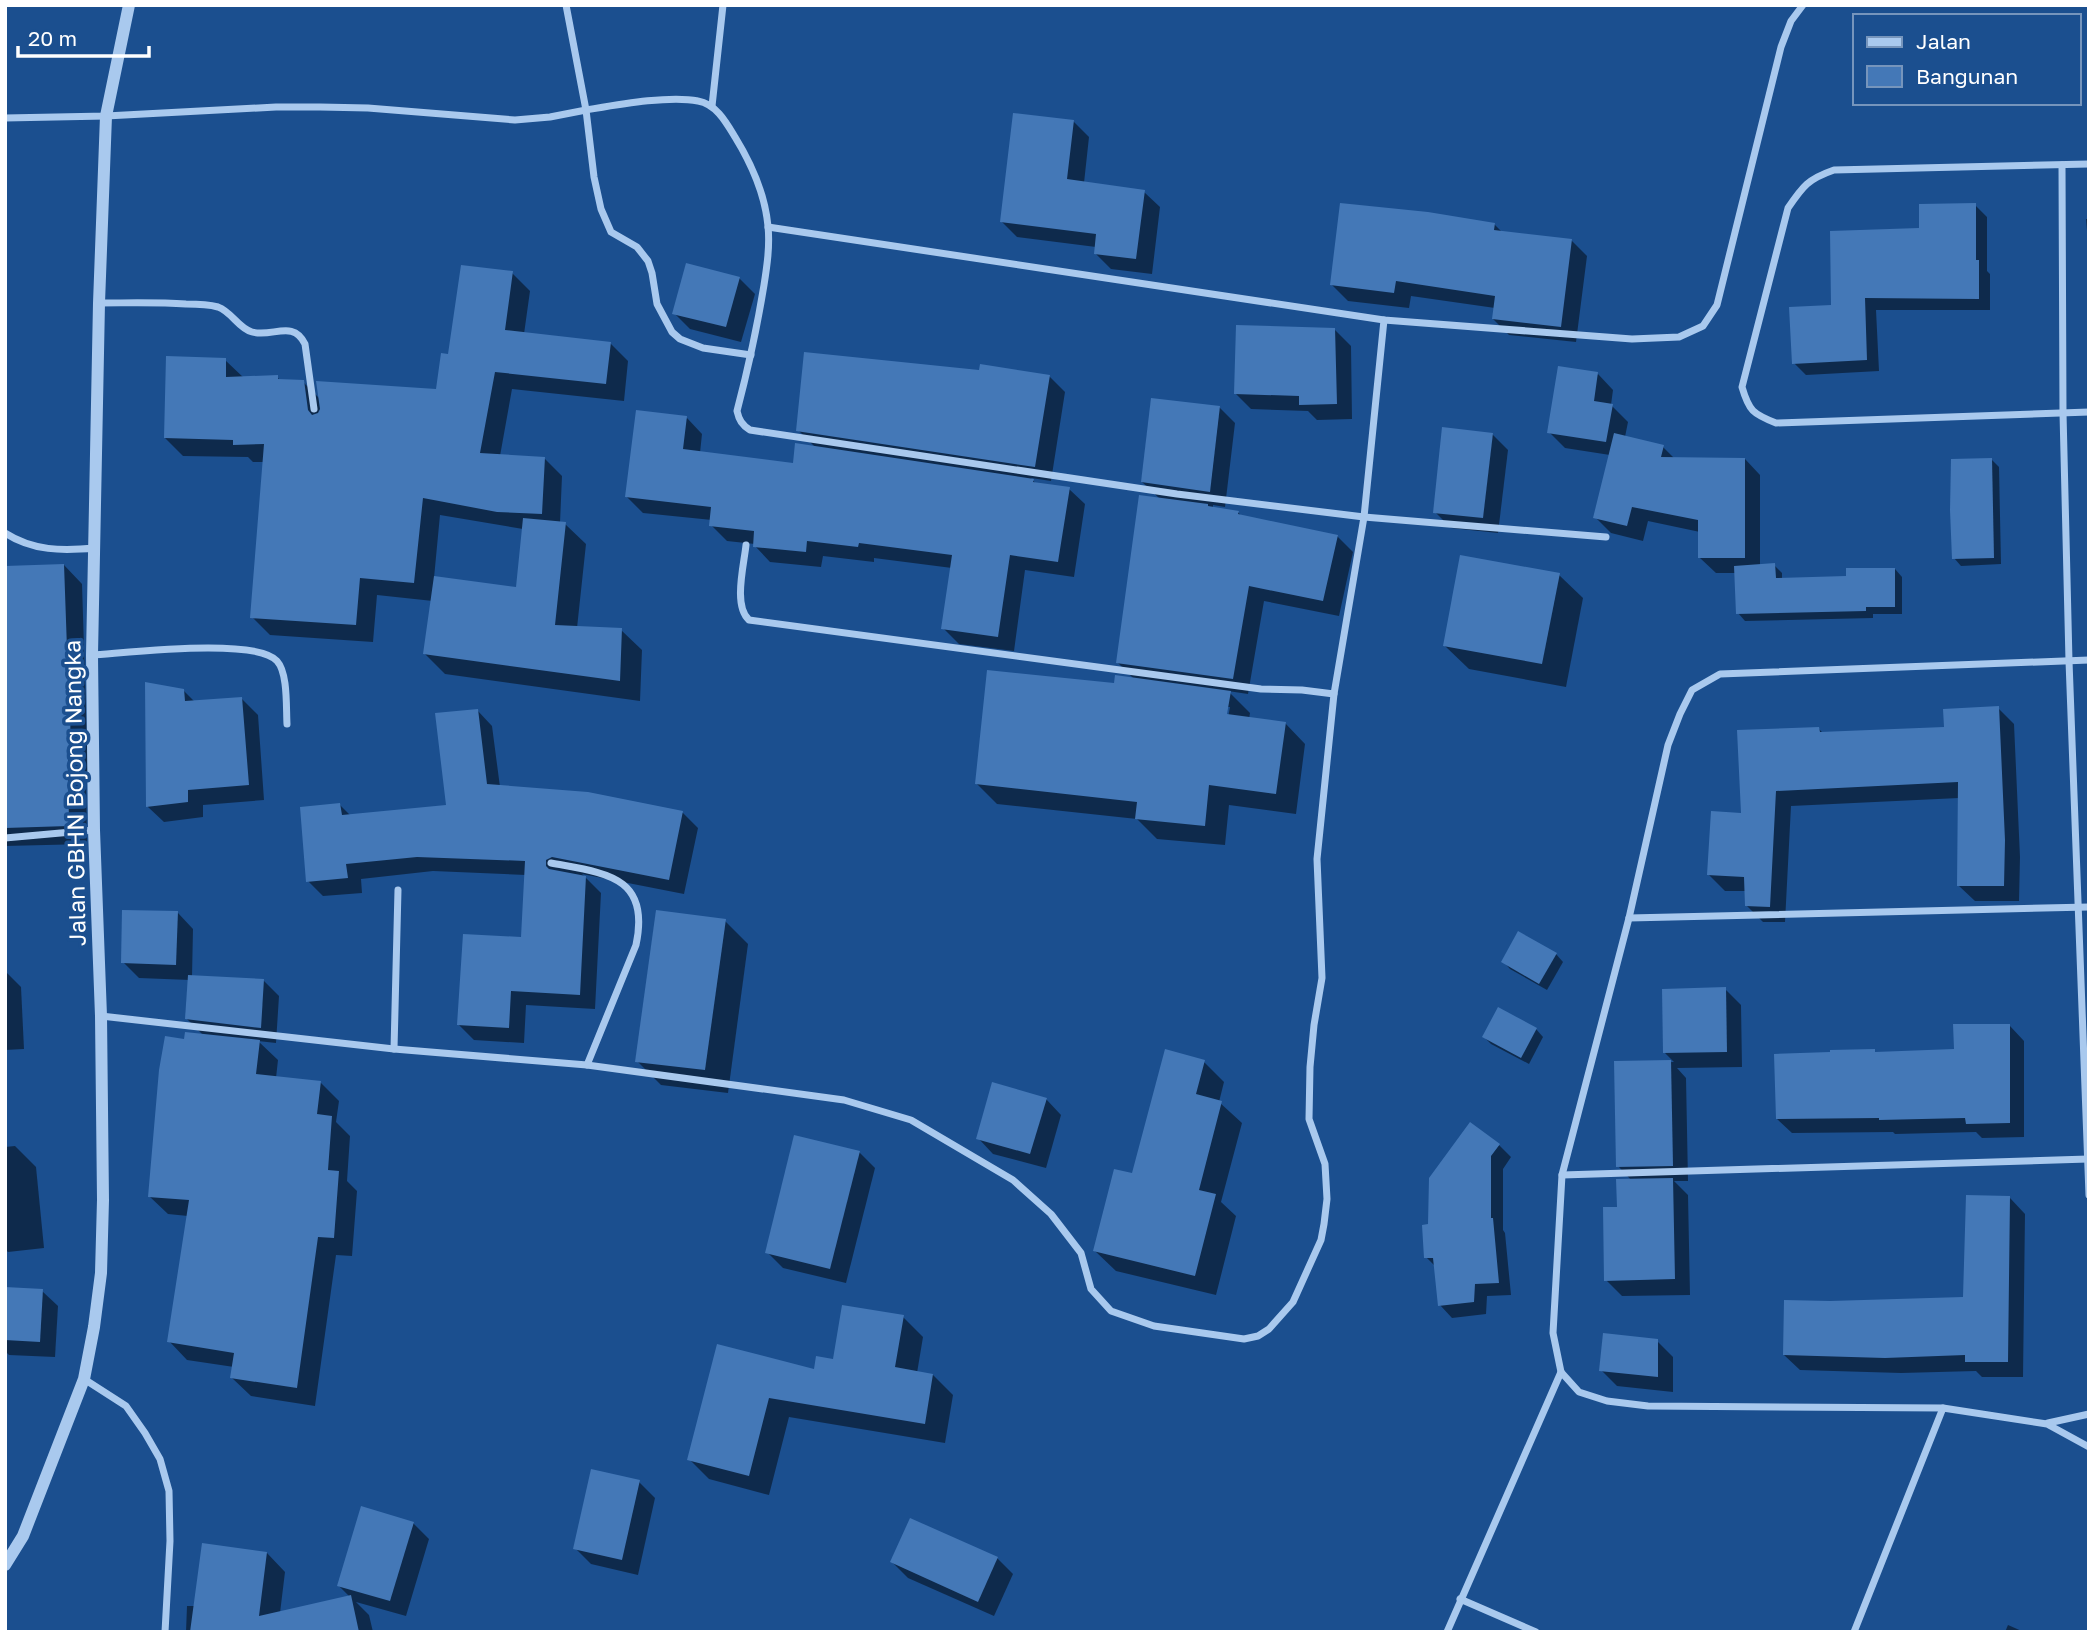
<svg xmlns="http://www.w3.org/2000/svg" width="2094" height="1637" font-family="'Golos Text',sans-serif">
<rect width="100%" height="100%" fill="#1b4f8f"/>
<g fill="#0007" fill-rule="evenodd">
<polygon points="1073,121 1089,137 1084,183 1144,192 1160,207 1152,274 1111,269 1096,254 1096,247 1017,237 1001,221"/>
<polygon points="1975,205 1987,217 1987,271 1990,274 1990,310 1876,310 1879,371 1806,375 1794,363 1833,306 1921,229"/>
<polygon points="2086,219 2089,219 2089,254"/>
<polygon points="1494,224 1502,232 1571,240 1587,256 1576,342 1509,335 1493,319 1495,308 1411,296 1409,308 1348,301 1332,285"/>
<path d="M512,273L530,291L524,334L610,343L628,361L624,401L512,389L500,456L544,458L562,476L560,523L565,524L586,544L577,628L621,630L642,650L640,701L445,674L425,654L433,601L377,595L373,642L270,635L252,617L264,462H253L248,457L183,456L165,438L225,360L244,378L277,377L281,381L303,382L321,400L437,391L450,356ZM440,515L523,529L517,589L434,578Z"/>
<polygon points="739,278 755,294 741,342 690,329 674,313"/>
<polygon points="1335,330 1351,346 1352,419 1317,420 1308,411 1251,409 1235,393"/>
<polygon points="980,371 1049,376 1065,392 1051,481 1031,478 1036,484 1069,489 1085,504 1074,577 1025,570 1014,651 959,644 943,628 952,568 874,558 874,562 823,556 821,567 770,562 755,546 755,544 727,541 711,525 712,520 643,513 627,497 687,418 702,434 700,453 795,465 816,448 798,430"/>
<polygon points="1598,374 1613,390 1611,405 1628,422 1625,437 1663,447 1675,459 1745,459 1760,475 1760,566 1774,565 1782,573 1782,580 1848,578 1895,569 1902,577 1902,614 1873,614 1873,618 1745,621 1738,613 1736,573 1716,573 1700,558 1700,532 1648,521 1643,541 1611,533 1595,517 1610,455 1565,448 1549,432"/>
<path d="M1219,407L1235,423L1225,507L1213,505V508L1238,512L1242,517L1337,536L1353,552L1339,616L1264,601L1248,694L1228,691L1250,713L1249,719L1285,723L1305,744L1296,814L1229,805L1225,845L1157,839L1137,819L997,804L977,784L1115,684L1135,680L1118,663L1160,499L1142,482ZM1226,707H1230L1227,723Z"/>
<polygon points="1492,434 1508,450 1498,533 1451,528 1435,512"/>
<polygon points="1992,460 1999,467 2001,564 1961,566 1954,558"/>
<polygon points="64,565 82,584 88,774 86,774 87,844 5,846 5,568"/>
<polygon points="1559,575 1583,598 1566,687 1469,669 1445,646"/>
<polygon points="184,691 195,702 242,699 258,715 264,800 203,805 203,817 164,822 148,807"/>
<polygon points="1998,708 2014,724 2020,857 2019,901 1975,901 1959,886 1959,798 1791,806 1785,922 1763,922 1747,906 1746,891 1725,891 1709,875 1743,814 1819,729 1824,734 1946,729"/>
<polygon points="477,710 492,726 500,787 683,813 698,828 684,894 582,874 601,893 595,1009 526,1005 524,1043 474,1040 459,1025 523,939 526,875 433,871 361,879 362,893 323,896 308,881 340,805 351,816 448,807"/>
<polygon points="178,913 193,929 192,977 263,980 279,996 276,1043 258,1041 278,1060 276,1078 320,1082 339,1101 336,1122 350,1136 347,1181 357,1191 352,1256 336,1255 315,1406 251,1396 232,1378 234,1367 187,1360 169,1341 188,1216 168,1214 149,1196 186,1041 204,1036 187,1019 190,980 139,978 123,962"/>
<polygon points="725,921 748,944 728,1093 661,1085 637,1061"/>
<polygon points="1556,954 1563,962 1547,990 1510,969 1503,961"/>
<polygon points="5,971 21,987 24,1049 5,1050"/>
<polygon points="1725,989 1741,1005 1742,1067 1677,1068 1686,1078 1688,1181 1674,1181 1688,1195 1690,1295 1622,1296 1606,1280 1619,1209 1632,1181 1618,1166 1616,1063 1674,1062 1665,1053"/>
<polygon points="2010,1026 2024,1041 2024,1137 1982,1138 1976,1132 1895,1134 1893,1132 1792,1133 1777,1119 1874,1051 1877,1054 1956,1051"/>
<polygon points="1536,1029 1543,1037 1529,1064 1491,1044 1484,1037"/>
<polygon points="1204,1062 1224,1082 1219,1102 1242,1123 1221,1202 1236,1216 1216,1295 1116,1271 1095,1251 1133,1175"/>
<polygon points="1046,1099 1061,1115 1046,1168 993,1154 978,1138"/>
<polygon points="1499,1145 1511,1157 1503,1169 1503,1230 1505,1233 1511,1295 1487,1296 1486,1314 1452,1318 1440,1305 1436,1267 1426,1257 1430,1226"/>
<polygon points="15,1146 36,1167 44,1248 8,1252 5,1249 5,1147"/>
<polygon points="859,1152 875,1168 846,1283 783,1268 767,1252"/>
<polygon points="2010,1198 2025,1214 2023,1377 1982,1377 1976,1371 1901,1373 1800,1370 1784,1355 1965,1299"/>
<polygon points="5,1289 42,1291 58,1306 55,1357 9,1355 5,1351"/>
<polygon points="903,1317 923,1337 917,1373 933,1375 953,1395 945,1443 789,1417 769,1495 709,1479 689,1459 718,1346 816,1371"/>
<polygon points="1657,1341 1673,1357 1673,1392 1617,1386 1601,1370"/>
<polygon points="639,1482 655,1498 638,1575 591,1564 575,1548"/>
<polygon points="413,1523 429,1539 406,1616 356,1602 369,1615 373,1632 186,1632 187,1606 195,1606 267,1553 285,1572 280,1613 350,1597 339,1586"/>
<polygon points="997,1558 1013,1574 994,1616 908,1578 892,1562"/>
<polygon points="2008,1625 2024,1632 2005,1632"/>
</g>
<g fill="#4478b7">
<polygon points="1013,113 1074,120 1067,179 1145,190 1136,259 1094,254 1096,234 1000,222"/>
<polygon points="1340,203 1428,212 1495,223 1494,230 1572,239 1561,327 1492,319 1495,296 1396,281 1394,293 1330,285"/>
<polygon points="1976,203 1976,260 1979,260 1979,299 1865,298 1867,360 1792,364 1789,307 1831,305 1830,231 1919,228 1919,204"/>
<polygon points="686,263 740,277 726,327 672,314"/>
<polygon points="461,265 513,271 505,330 611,342 606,384 495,372 480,453 545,457 542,514 497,512 423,498 414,583 360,578 356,625 250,618 264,444 233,445 233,440 164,438 166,356 226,358 226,377 278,375 278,379 304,380 308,410 312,415 318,413 320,409 316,381 436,389 441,353 448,354"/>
<polygon points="1236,325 1335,328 1337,404 1299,405 1299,396 1234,394"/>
<polygon points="804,352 979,370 980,364 1050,375 1035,467 796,431"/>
<polygon points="1558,366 1598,372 1594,401 1613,404 1606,442 1547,433"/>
<polygon points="1151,398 1220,406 1210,492 1141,482"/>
<polygon points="636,410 687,416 683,449 793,463 795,443 1034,479 1033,482 1070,487 1058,562 1010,555 998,637 941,629 952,555 859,543 858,547 807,541 806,552 753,547 754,531 709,526 711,507 625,497"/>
<polygon points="1442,427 1493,433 1483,518 1433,513"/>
<polygon points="1614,433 1664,445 1661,457 1745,458 1745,558 1698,558 1698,520 1632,507 1627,526 1593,518"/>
<polygon points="1992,458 1994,558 1952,559 1950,510 1951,459"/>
<polygon points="1139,495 1208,504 1208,506 1239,511 1238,514 1338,535 1323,601 1249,586 1233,679 1116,663"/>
<polygon points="523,518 566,522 555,625 622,628 620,681 423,654 434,576 516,587"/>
<polygon points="1460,555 1560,573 1542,664 1443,646"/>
<polygon points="1775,563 1776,578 1846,576 1846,568 1895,568 1895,607 1866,607 1866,611 1736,614 1734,566"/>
<polygon points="64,564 68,677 71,677 70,756 68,756 69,826 5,828 5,566"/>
<polygon points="987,670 1114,683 1115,675 1231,691 1227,714 1286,722 1276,794 1209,785 1205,826 1135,819 1137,802 975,784"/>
<polygon points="145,682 184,689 185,701 242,697 249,785 188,790 188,802 146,807"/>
<polygon points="1999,706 2005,840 2004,886 1957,886 1958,782 1776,791 1770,907 1745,906 1744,877 1707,875 1711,811 1741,813 1737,730 1819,727 1820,732 1944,727 1943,709"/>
<polygon points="478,709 487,784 588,792 683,811 669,880 552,857 546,860 546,866 549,869 586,876 580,995 511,991 509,1028 457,1025 463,934 521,937 525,861 417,857 346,864 348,878 306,882 300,807 340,803 342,815 446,805 435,713"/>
<polygon points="122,910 178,911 176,965 121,963"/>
<polygon points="656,910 726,919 705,1070 635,1062"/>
<polygon points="1518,931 1557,953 1539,984 1501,962"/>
<polygon points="188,975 264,979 261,1028 185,1019"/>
<polygon points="1726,987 1727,1052 1663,1053 1662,989"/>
<polygon points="1498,1007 1537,1028 1521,1058 1482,1037"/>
<polygon points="1953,1024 2010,1024 2010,1123 1966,1124 1965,1118 1879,1120 1879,1118 1776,1119 1774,1054 1830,1052 1830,1050 1875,1049 1875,1052 1954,1049"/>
<polygon points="185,1032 260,1040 256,1074 321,1081 317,1114 332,1116 328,1170 339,1171 334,1238 318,1237 297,1388 230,1378 234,1353 167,1342 189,1200 148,1197 159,1070 165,1036 184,1039"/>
<polygon points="1165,1049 1205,1060 1196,1094 1222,1101 1199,1190 1216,1194 1195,1276 1093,1251 1114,1169 1132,1173"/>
<polygon points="1671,1060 1673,1166 1616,1167 1614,1061"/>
<polygon points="992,1082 1047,1098 1030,1154 976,1139"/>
<polygon points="1470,1122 1500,1144 1491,1156 1491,1218 1493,1218 1499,1283 1475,1284 1474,1302 1438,1306 1433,1258 1424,1258 1422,1225 1428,1224 1429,1178"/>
<polygon points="794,1135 860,1151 830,1269 765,1253"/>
<polygon points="1673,1178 1675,1279 1604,1281 1603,1207 1617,1207 1616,1179"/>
<polygon points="1966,1195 2010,1196 2008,1362 1965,1362 1965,1355 1885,1358 1783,1355 1784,1300 1830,1301 1963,1297"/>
<polygon points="5,1287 43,1289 40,1342 5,1340"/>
<polygon points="842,1305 904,1315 895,1367 933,1374 925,1424 769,1398 749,1476 687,1460 717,1344 814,1369 816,1356 833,1359"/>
<polygon points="1603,1333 1658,1339 1658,1377 1599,1371"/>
<polygon points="591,1469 640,1480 622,1560 573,1549"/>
<polygon points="361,1506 414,1522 390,1601 337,1586"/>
<polygon points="910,1518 998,1557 978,1602 890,1562"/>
<polygon points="202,1543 267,1552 259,1616 351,1595 359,1632 190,1632"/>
</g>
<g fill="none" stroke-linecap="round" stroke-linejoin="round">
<g stroke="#a9c9ee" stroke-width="7">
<path d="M566,5L586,110C616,105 669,95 698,101C716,104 726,122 735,137C751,163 765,195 768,226C770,246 767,266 764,285C757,328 748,369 737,411C739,420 742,425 750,430L1177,494L1364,517L1606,537"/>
<polyline points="712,106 723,5"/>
<polyline points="5,118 106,116 276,107 320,107 368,108 515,120 550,117 586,110 594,177 601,209 611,232 637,247 648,261 652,273 657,304 672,332 680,339 703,348 751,355"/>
<path d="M2089,164L1834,170C1808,179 1803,186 1788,208L1742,387C1749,411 1753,414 1776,423L2089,412"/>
<polyline points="2062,165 2063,413 2069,661 2089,1195"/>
<polyline points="768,227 1384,320 1632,339 1679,337 1703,326 1717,305 1781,47 1791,21 1803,5"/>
<path d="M99,303C128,303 157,302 186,304C196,304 207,304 218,307C232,312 238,328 252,332C272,338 293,319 305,344L314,409"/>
<path d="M5,533C33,551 62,551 95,548"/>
<path d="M746,545C744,565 733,606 749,620L1261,689L1302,690L1334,694L1364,517L1384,320"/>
<path d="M92,655C126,653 256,637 277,661C288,673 286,707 287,724"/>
<polyline points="2089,660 1720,674 1692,690 1680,714 1668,745 1629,918 1562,1175 1553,1333 1561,1372 1579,1392 1607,1401 1648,1406 1943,1408 2047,1424 2089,1447"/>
<polyline points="5,838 94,830"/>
<path d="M551,863C604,873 651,875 636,945L587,1065"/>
<polyline points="1629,918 2089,907"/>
<polyline points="101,1016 394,1049 587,1065 844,1100 911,1120 1013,1180 1051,1214 1081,1253 1091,1289 1111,1311 1154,1326 1244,1339 1258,1336 1269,1329 1293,1302 1321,1240 1324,1224 1327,1199 1325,1164 1309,1119 1310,1067 1314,1025 1322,978 1317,859 1334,694"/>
<polyline points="394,1049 398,890"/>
<polyline points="1562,1175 2088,1159"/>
<polyline points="84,1379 126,1406 145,1433 160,1459 169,1491 170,1541 165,1632"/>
<polyline points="2048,1423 2089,1414"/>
<polyline points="1460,1599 1536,1632"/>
<polyline points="1447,1632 1561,1372"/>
<polyline points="1854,1632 1943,1408"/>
</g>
<polyline stroke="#a9c9ee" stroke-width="12" points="5,1565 23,1536 84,1379 94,1327 101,1273 103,1200 101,1016 94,830 92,655 99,303 106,116 129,5"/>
</g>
<g text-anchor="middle" stroke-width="7" stroke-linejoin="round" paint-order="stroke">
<g font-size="23" fill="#fff" stroke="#1b4f8f">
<text transform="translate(75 793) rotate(-91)" y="8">Jalan GBHN Bojong Nangka</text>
</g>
</g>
<rect width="2094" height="1637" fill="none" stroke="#ffffff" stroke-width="14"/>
<rect x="1853" y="14" width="228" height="91" fill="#1b4f8f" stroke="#7695bc" stroke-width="2"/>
<rect x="1867" y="37" width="35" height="10" fill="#a9c9ee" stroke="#7695bc" stroke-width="2"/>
<text x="1916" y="49" font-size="21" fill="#ffffff">Jalan</text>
<rect x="1867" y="66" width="35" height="21" fill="#4478b7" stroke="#7695bc" stroke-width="2"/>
<text x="1916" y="84" font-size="21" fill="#ffffff">Bangunan</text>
<path d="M18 46v10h131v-10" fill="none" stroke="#ffffff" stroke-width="3.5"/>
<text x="28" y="46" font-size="21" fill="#ffffff" stroke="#1b4f8f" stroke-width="5" paint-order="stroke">20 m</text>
</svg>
